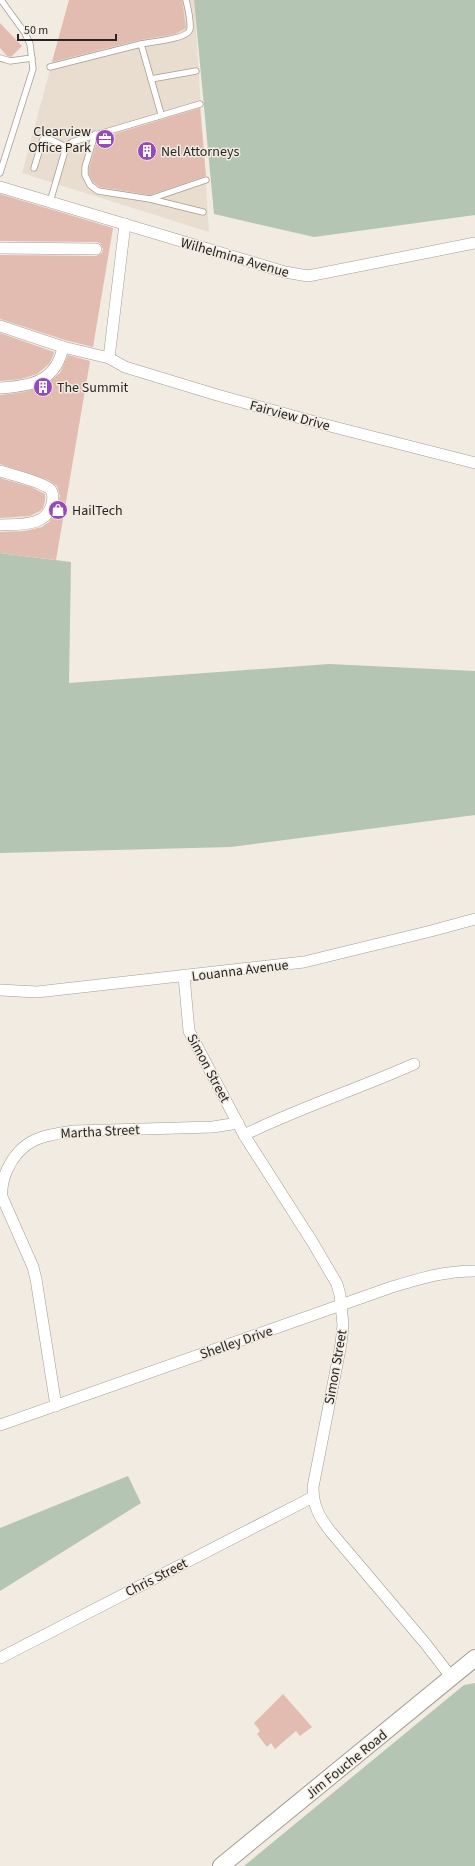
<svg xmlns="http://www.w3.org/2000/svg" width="475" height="1866" font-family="'Source Sans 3',sans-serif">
<rect width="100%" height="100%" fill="#f1ebe2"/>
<polygon fill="#e8ddce" points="69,0 194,0 209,232 22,173"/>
<g fill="#b5c5b3">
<polygon points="194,0 475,0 475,215 314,237 214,214"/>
<polygon points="0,553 71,562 69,683 329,664 475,671 475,815 231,847 0,853"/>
<polygon points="128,1476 141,1503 0,1591 0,1528"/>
<polygon points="475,1683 475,1866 244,1866 464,1685"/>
</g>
<g fill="#e3bcb1">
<polygon points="69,0 182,0 186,28 175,34 140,40 52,62"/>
<polygon points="0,23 22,46 11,57 7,56 0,48"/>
<polygon points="200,108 206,176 150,195 100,187 93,182 89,174 89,168 98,139"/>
<polygon points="0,194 113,228 93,347 65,340 0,319 0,255 96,256 102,253 103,249 100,243 96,242 0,241"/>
<polygon points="0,333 54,352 53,356 49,364 37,374 21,379 0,381"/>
<polygon points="68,355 90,361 56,560 0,553 0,532 25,531 42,527 49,522 55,514 60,496 57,486 48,480 0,464 0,395 24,392 44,386 60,373"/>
<polygon points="0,478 31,487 45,494 45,501 43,508 40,511 30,516 0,518"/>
<polygon points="283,1694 312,1727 300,1736 296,1731 275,1749 271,1743 267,1747 257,1734 260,1731 254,1723"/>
</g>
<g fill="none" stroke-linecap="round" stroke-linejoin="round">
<g stroke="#a39d95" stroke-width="7">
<g id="lane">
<path d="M141,44C150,42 189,39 190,29C191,20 188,9 186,0"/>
<polyline points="0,58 10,61 32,58"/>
<polyline points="50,67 141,44 161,114"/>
<polyline points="151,79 196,71"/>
<polyline points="95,134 85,167 85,175 90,185 98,191 150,199 203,212"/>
<polyline points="34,168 43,139 45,137 66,147"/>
<polyline points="0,173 33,69 30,44 25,33 1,0"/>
<polyline points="150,199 206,180"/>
<polyline points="50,202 66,147 72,142 200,104"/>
</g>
</g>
<g stroke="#a39d95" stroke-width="12">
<g id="street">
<polyline points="0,187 285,272 308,276 475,243"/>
<polyline points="125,224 109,358 125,367 217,395 326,425 475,463"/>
<polyline points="0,248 96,249"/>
<polyline points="0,326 63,347 109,358"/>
<path d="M0,388C31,386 56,382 63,347"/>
<path d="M0,471C12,475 40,481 50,489C54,493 53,499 52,504C46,527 20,524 0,525"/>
<path d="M184,976L189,1031L244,1135L313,1243L337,1284L340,1295L343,1325L341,1344L313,1487C313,1506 319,1517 331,1532L425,1643L452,1678"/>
<polyline points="0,990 37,992 304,962 431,931 475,919"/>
<path d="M244,1135C299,1108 358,1089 414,1064"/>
<path d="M56,1406L36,1279L33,1267L2,1197C1,1186 3,1179 7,1170C21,1139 43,1135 74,1131L213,1127L238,1123"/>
<path d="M0,1425L389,1288C419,1279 443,1271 475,1271"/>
<polyline points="0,1658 313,1497"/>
</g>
</g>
<g stroke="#a39d95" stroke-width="18">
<polyline id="secondary" points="221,1866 475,1658"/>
</g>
<use href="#lane" stroke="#fff" stroke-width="5.5"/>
<use href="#street" stroke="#fff" stroke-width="11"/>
<use href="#secondary" stroke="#fff" stroke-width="16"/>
</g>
<defs>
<g id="office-disc" transform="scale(1)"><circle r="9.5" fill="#9649ba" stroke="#f1ebe2"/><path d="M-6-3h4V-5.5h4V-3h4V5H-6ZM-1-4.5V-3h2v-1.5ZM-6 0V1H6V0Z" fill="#fff"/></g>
<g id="building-disc" transform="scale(1)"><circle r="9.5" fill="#9649ba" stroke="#f1ebe2"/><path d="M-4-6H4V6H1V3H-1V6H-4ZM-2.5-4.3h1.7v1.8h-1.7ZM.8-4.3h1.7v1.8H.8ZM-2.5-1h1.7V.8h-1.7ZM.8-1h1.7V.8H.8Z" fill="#fff"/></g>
<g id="shop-disc" transform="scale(1)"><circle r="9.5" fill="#9649ba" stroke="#f1ebe2"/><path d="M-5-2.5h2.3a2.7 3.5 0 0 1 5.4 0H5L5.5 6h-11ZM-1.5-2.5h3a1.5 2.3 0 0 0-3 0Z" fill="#fff"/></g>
</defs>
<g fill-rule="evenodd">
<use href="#office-disc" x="105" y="139"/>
<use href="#building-disc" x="147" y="151"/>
<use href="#building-disc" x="43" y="387"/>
<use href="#shop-disc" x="58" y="510"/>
</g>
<g text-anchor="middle" stroke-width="3" stroke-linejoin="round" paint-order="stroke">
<g font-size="14" fill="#282623" stroke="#f1ebe2" text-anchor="start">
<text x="91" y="136" text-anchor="end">Clearview<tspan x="91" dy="16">Office Park</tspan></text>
<text x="161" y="156">Nel Attorneys</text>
<text x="57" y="392">The Summit</text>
<text x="72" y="515">HailTech</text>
</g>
<g font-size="14" fill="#282623" stroke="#f1ebe2">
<text transform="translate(235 257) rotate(16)" y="5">Wilhelmina Avenue</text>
<text transform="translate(290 415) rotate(15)" y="5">Fairview Drive</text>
<text transform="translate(240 970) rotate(-7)" y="5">Louanna Avenue</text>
<text transform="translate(209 1068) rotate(62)" y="5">Simon Street</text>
<text transform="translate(100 1131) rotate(-3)" y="5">Martha Street</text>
<text transform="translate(236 1342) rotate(-19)" y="5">Shelley Drive</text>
<text transform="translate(335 1367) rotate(-80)" y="5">Simon Street</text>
<text transform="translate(156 1577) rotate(-27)" y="5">Chris Street</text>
<text transform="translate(346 1764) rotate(-39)" y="5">Jim Fouche Road</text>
</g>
</g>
<path d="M18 34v6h98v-6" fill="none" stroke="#282623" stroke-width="2"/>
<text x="24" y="34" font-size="12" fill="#282623" stroke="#f1ebe2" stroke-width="3" paint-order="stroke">50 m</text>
</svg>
